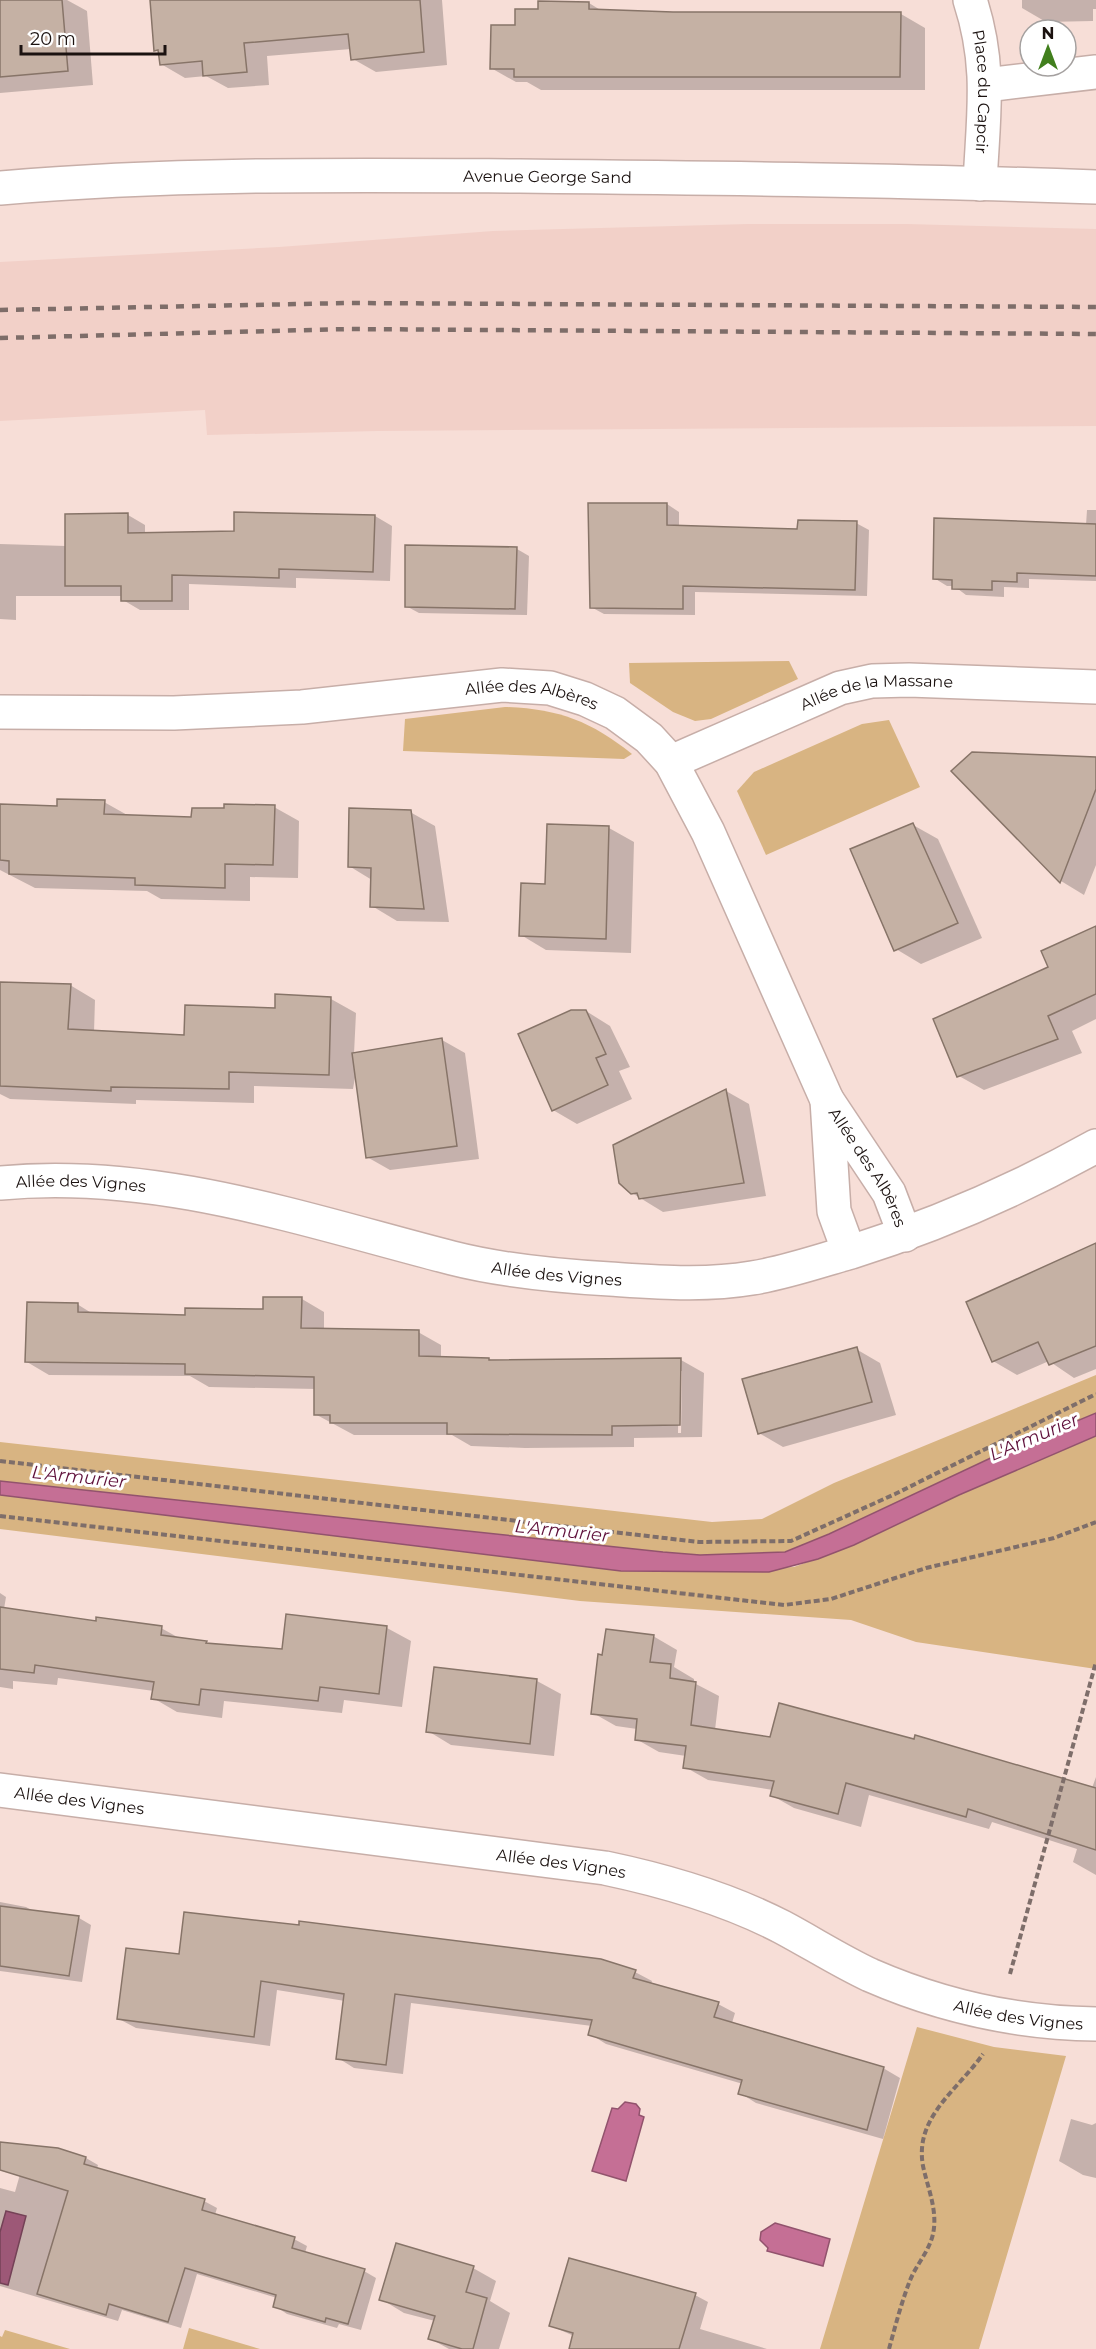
<svg xmlns="http://www.w3.org/2000/svg" width="1096" height="2349" font-family="Montserrat,sans-serif">
<rect width="100%" height="100%" fill="#f7ded7"/>
<polygon fill="#f2d0c8" points="748,224 907,224 1096,229 1096,426 378,431 207,435 205,410 0,421 0,262 279,247 493,231"/>
<g fill="#d8b482">
<polygon points="789,661 798,679 711,719 695,721 673,712 630,683 629,663"/>
<path d="M505,707C559,709 590,721 632,754L624,759L403,751L405,719Z"/>
<polygon points="889,720 920,787 766,855 737,791 754,772 862,724"/>
<polygon points="1096,1375 1096,1413 1012,1448 829,1534 785,1552 700,1555 663,1552 0,1481 0,1442 712,1522 762,1519 834,1483"/>
<polygon points="1096,1436 1096,1669 916,1642 851,1620 580,1601 0,1529 0,1495 621,1571 680,1572 794,1567 854,1545 959,1495"/>
<polygon points="917,2027 994,2047 1066,2056 979,2349 820,2349"/>
<polygon points="189,2328 260,2349 183,2349"/>
<polygon points="5,2330 70,2349 0,2349 0,2336 2,2337"/>
</g>
<g fill="#c56f95" stroke="#92536d" stroke-width="1.5">
<polygon points="1096,1413 1096,1436 959,1495 854,1545 818,1559 769,1572 621,1571 0,1495 0,1481 663,1552 700,1555 785,1552 829,1534 1012,1448"/>
<polygon points="625,2102 636,2104 640,2109 639,2115 644,2117 626,2181 592,2171 612,2108 618,2109"/>
<polygon points="6,2211 26,2216 8,2285 0,2283 0,2232"/>
<polygon points="775,2223 830,2239 823,2266 767,2251 768,2248 760,2240 761,2232"/>
</g>
<g fill="#0003" fill-rule="evenodd">
<polygon points="67,0 87,11 93,85 0,93 0,1"/>
<polygon points="152,0 442,0 447,65 376,72 353,59 351,49 267,56 269,85 228,88 206,76 185,78 161,64 160,53 156,50"/>
<polygon points="1022,0 1096,0 1096,9 1093,9 1093,21 1046,22 1022,8"/>
<polygon points="589,3 602,11 673,13 901,14 925,28 925,90 541,90 527,82 516,82 491,68 516,27"/>
<polygon points="667,504 679,512 679,527 798,531 856,523 869,530 867,596 695,592 695,615 604,614 591,607"/>
<polygon points="1087,510 1096,510 1096,581 1029,579 1029,588 1004,587 1004,597 966,595 954,586 947,586 934,578 1086,525"/>
<polygon points="128,515 145,525 145,534 235,532 375,516 392,526 390,581 296,578 296,588 189,584 189,610 140,610 123,600 123,596 16,596 16,620 0,619 0,544 66,546"/>
<polygon points="517,549 529,556 527,615 419,613 406,606"/>
<polygon points="1096,758 1096,865 1084,895 1061,881"/>
<polygon points="104,802 129,816 192,819 274,807 299,821 298,878 250,877 250,901 161,899 147,891 35,888 0,870 0,805 58,807"/>
<polygon points="410,812 435,826 449,922 397,921 372,906 372,880 349,866"/>
<polygon points="913,825 938,839 982,938 921,964 896,949"/>
<polygon points="548,826 609,828 634,842 631,953 546,950 521,935 547,885"/>
<polygon points="1096,928 1096,1019 1072,1031 1082,1053 984,1090 959,1076 1050,968"/>
<polygon points="0,983 70,985 95,1000 94,1032 186,1036 276,1009 331,999 356,1013 354,1054 442,1040 465,1053 479,1159 390,1170 367,1157 356,1072 353,1089 254,1086 254,1103 136,1100 136,1104 10,1099 0,1094"/>
<polygon points="586,1011 610,1026 630,1067 619,1071 632,1099 577,1124 553,1110"/>
<polygon points="726,1091 749,1104 766,1196 663,1212 632,1193"/>
<polygon points="1096,1253 1096,1369 1074,1378 1049,1361 1017,1375 993,1361"/>
<path d="M302,1299L324,1312V1330L418,1332L441,1345V1358L489,1359L493,1361L681,1360L704,1373L702,1437L634,1438V1447L525,1448L471,1446L452,1435H354L315,1414L316,1389L209,1387L190,1376L49,1375L27,1362L77,1304L93,1314L187,1317L265,1311ZM679,1371H682L681,1433H678Z"/>
<polygon points="856,1349 880,1363 896,1415 783,1447 759,1433"/>
<polygon points="0,1593 6,1597 4,1609 97,1622 161,1628 181,1639 211,1645 283,1650 287,1616 387,1628 411,1641 402,1707 344,1700 342,1713 224,1701 222,1718 177,1712 153,1698 154,1691 58,1678 57,1685 13,1681 13,1689 0,1687"/>
<polygon points="653,1636 677,1650 674,1667 694,1679 694,1683 719,1696 715,1730 1092,1788 1096,1777 1096,1875 1073,1862 1077,1849 992,1822 989,1829 869,1795 861,1827 794,1808 771,1795 773,1790 708,1780 685,1767 686,1756 659,1752 636,1739 637,1729 616,1726 593,1713"/>
<polygon points="537,1681 561,1694 554,1756 451,1745 428,1731"/>
<polygon points="0,1902 26,1907 35,1912 79,1918 91,1925 82,1982 0,1971"/>
<polygon points="181,1956 635,1972 652,1981 651,1984 718,2004 735,2013 732,2023 883,2068 900,2078 883,2139 756,2103 740,2093 743,2084 606,2044 590,2034 592,2026 411,2003 403,2074 354,2068 338,2058 345,2001 277,1990 270,2046 136,2028 119,2019"/>
<polygon points="1071,2119 1092,2125 1096,2123 1096,2178 1083,2175 1059,2161"/>
<polygon points="28,2146 57,2149 86,2158 98,2165 97,2169 204,2201 217,2208 215,2215 294,2239 307,2246 305,2253 364,2271 376,2278 361,2330 339,2324 337,2328 287,2314 275,2306 277,2298 197,2274 181,2328 122,2310 118,2321 0,2286 0,2188 15,2192"/>
<polygon points="473,2268 496,2281 490,2301 510,2313 499,2349 449,2349 429,2338 435,2321 404,2313 381,2299"/>
<polygon points="695,2295 708,2302 700,2329 767,2349 570,2349 574,2336 551,2326"/>
</g>
<g fill="#c5b1a4" stroke="#877468" stroke-width="1.5">
<polygon points="0,0 62,0 68,71 0,77"/>
<polygon points="150,0 420,0 424,52 351,60 348,34 244,43 247,72 203,76 202,61 160,65 158,50 154,51"/>
<polygon points="538,1 589,2 589,9 673,12 901,12 900,77 514,77 514,69 490,69 491,25 515,25 515,9 538,9"/>
<polygon points="588,503 667,503 667,525 797,529 798,520 857,521 855,590 683,586 683,609 590,608"/>
<polygon points="234,512 375,515 373,572 279,569 279,578 172,575 172,601 121,601 121,586 65,586 65,514 128,513 128,533 234,531"/>
<polygon points="934,518 1096,524 1096,576 1017,573 1017,582 992,581 992,590 952,589 952,580 933,579"/>
<polygon points="405,545 517,547 515,609 405,607"/>
<polygon points="972,752 1096,757 1096,789 1060,883 951,771"/>
<polygon points="57,799 105,800 104,814 191,817 192,808 224,808 224,804 275,805 273,865 225,864 225,888 135,885 135,878 9,874 9,861 0,860 0,804 57,806"/>
<polygon points="349,808 411,810 424,909 370,907 371,868 348,867"/>
<polygon points="913,823 958,923 894,951 850,849"/>
<polygon points="547,824 609,826 606,939 519,936 521,883 545,884"/>
<polygon points="1096,926 1096,994 1048,1016 1058,1039 957,1077 933,1019 1048,967 1041,951"/>
<polygon points="0,982 71,984 68,1029 184,1035 185,1005 275,1008 275,994 331,997 329,1075 229,1072 229,1089 111,1087 111,1091 0,1086"/>
<polygon points="571,1010 586,1010 606,1054 596,1058 608,1085 552,1111 518,1034"/>
<polygon points="442,1038 457,1146 366,1158 352,1053"/>
<polygon points="726,1089 744,1183 639,1199 637,1193 631,1194 619,1183 613,1145"/>
<polygon points="1096,1243 1096,1346 1049,1365 1038,1342 992,1362 966,1302"/>
<polygon points="263,1297 302,1297 301,1328 419,1330 419,1356 489,1358 489,1360 681,1358 680,1425 612,1426 612,1435 447,1434 447,1423 330,1423 330,1415 314,1415 314,1377 185,1374 185,1364 25,1362 27,1302 78,1303 78,1312 185,1315 185,1308 263,1309"/>
<polygon points="857,1347 872,1402 758,1434 742,1379"/>
<polygon points="0,1607 96,1621 96,1617 162,1626 161,1635 207,1641 206,1643 282,1649 286,1614 387,1626 379,1694 320,1687 318,1701 201,1689 199,1705 151,1699 154,1682 35,1665 34,1673 0,1669"/>
<polygon points="606,1629 654,1635 650,1662 671,1664 670,1678 696,1682 691,1725 770,1737 779,1703 914,1739 915,1735 1096,1788 1096,1850 968,1809 966,1817 846,1783 838,1814 770,1796 774,1781 683,1768 686,1746 635,1740 637,1719 591,1714 598,1654 602,1655"/>
<polygon points="434,1667 537,1679 530,1744 426,1732"/>
<polygon points="0,1906 79,1916 69,1976 0,1966"/>
<polygon points="184,1912 299,1925 299,1921 601,1959 636,1970 633,1978 719,2002 714,2017 884,2067 867,2130 738,2094 742,2080 588,2035 592,2020 395,1994 386,2065 336,2059 344,1994 261,1981 254,2037 117,2019 126,1948 179,1954"/>
<polygon points="0,2142 58,2148 86,2157 84,2164 205,2199 202,2210 295,2237 292,2248 365,2269 348,2324 326,2318 325,2322 273,2307 276,2295 185,2268 168,2322 109,2304 106,2315 37,2294 68,2191 0,2170"/>
<polygon points="396,2243 474,2266 466,2292 487,2298 473,2349 462,2349 428,2339 435,2316 379,2300"/>
<polygon points="569,2258 696,2293 679,2349 569,2349 573,2333 549,2326"/>
</g>
<g fill="none" stroke-linecap="round" stroke-linejoin="round">
<g stroke="#c7aea8" stroke-width="36">
<g id="minor">
<path id="s1" d="M970,0C992,67 983,116 980,184"/>
<polyline points="986,85 1096,72"/>
<path id="s2" d="M0,188C173,173 344,175 518,176C710,178 903,180 1096,187"/>
<path id="s3" d="M0,712L174,713L302,707L502,685L550,688L585,699L615,713L649,738L671,762L708,832L827,1100"/>
<path id="s4" d="M671,762L840,688L872,681L909,680L1096,687"/>
<path id="s5" d="M0,1183C155,1168 304,1220 452,1258C503,1271 557,1276 610,1279C657,1282 705,1286 752,1278C785,1273 819,1261 851,1252C937,1225 1017,1190 1096,1146"/>
<path id="s6" d="M849,1252L834,1211L827,1100L889,1193L905,1235"/>
<path id="s7" d="M0,1790L605,1868C667,1881 726,1898 782,1927C812,1943 840,1961 870,1975C941,2006 1019,2023 1096,2024"/>
</g>
</g>
<g stroke="#7e6e6a" stroke-width="4" stroke-dasharray="6 3" stroke-linecap="butt">
<polyline points="0,1461 699,1542 791,1541 895,1494 1096,1394"/>
<polyline points="0,1516 784,1605 831,1599 926,1568 1054,1538 1096,1522"/>
<polyline points="1010,1974 1096,1662"/>
<path d="M889,2349C895,2327 901,2304 909,2283C915,2266 929,2252 933,2234C938,2211 928,2189 923,2166C914,2117 958,2090 983,2054"/>
</g>
<use href="#minor" stroke="#fff" stroke-width="33"/>
<g stroke="#7e6d69" stroke-width="4.5" stroke-dasharray="8 8" stroke-linecap="butt">
<polyline points="0,310 350,303 1096,307"/>
<polyline points="0,338 349,329 1096,334"/>
</g>
</g>
<g text-anchor="middle" stroke-width="6" stroke-linejoin="round" paint-order="stroke">
<g font-size="16" fill="#1b1210" stroke="#fff">
<text dy="6" stroke="none"><textPath href="#s1" startOffset="93">Place du Capcir</textPath></text>
<text dy="6" stroke="none"><textPath href="#s2" startOffset="548">Avenue George Sand</textPath></text>
<text dy="6" stroke="none"><textPath href="#s4" startOffset="220">Allée de la Massane</textPath></text>
<text dy="6" stroke="none"><textPath href="#s3" startOffset="534">Allée des Albères</textPath></text>
<text dy="6" stroke="none"><textPath href="#s6" startOffset="234">Allée des Albères</textPath></text>
<text dy="6" stroke="none"><textPath href="#s5" startOffset="81">Allée des Vignes</textPath></text>
<text dy="6" stroke="none"><textPath href="#s5" startOffset="567">Allée des Vignes</textPath></text>
<text dy="6" stroke="none"><textPath href="#s7" startOffset="80">Allée des Vignes</textPath></text>
<text dy="6" stroke="none"><textPath href="#s7" startOffset="566">Allée des Vignes</textPath></text>
<text dy="6" stroke="none"><textPath href="#s7" startOffset="1052">Allée des Vignes</textPath></text>
</g>
<g font-size="18" font-style="italic" fill="#5f103b" stroke="#fff">
<text transform="translate(1034 1437) rotate(-23)" y="6">L'Armurier</text>
<text transform="translate(79 1477) rotate(6)" y="6">L'Armurier</text>
<text transform="translate(562 1531) rotate(6)" y="6">L'Armurier</text>
</g>
</g>
<g transform="translate(1048 48)"><circle r="28" fill="#ffffff" stroke="#a4a09f" stroke-width="1.5"/>
<path d="M0-4.5L10 22L0 15L-10 22Z" fill="#417f1d"/>
<text y="-9" font-size="16" font-weight="bold" text-anchor="middle" fill="#1b1210">N</text>
</g>
<path d="M21 45v9h144v-9" fill="none" stroke="#1b1210" stroke-width="3"/>
<text x="30" y="45" font-size="18" fill="#1b1210" stroke="#ffffff" stroke-width="4.5" paint-order="stroke">20 m</text>
</svg>
